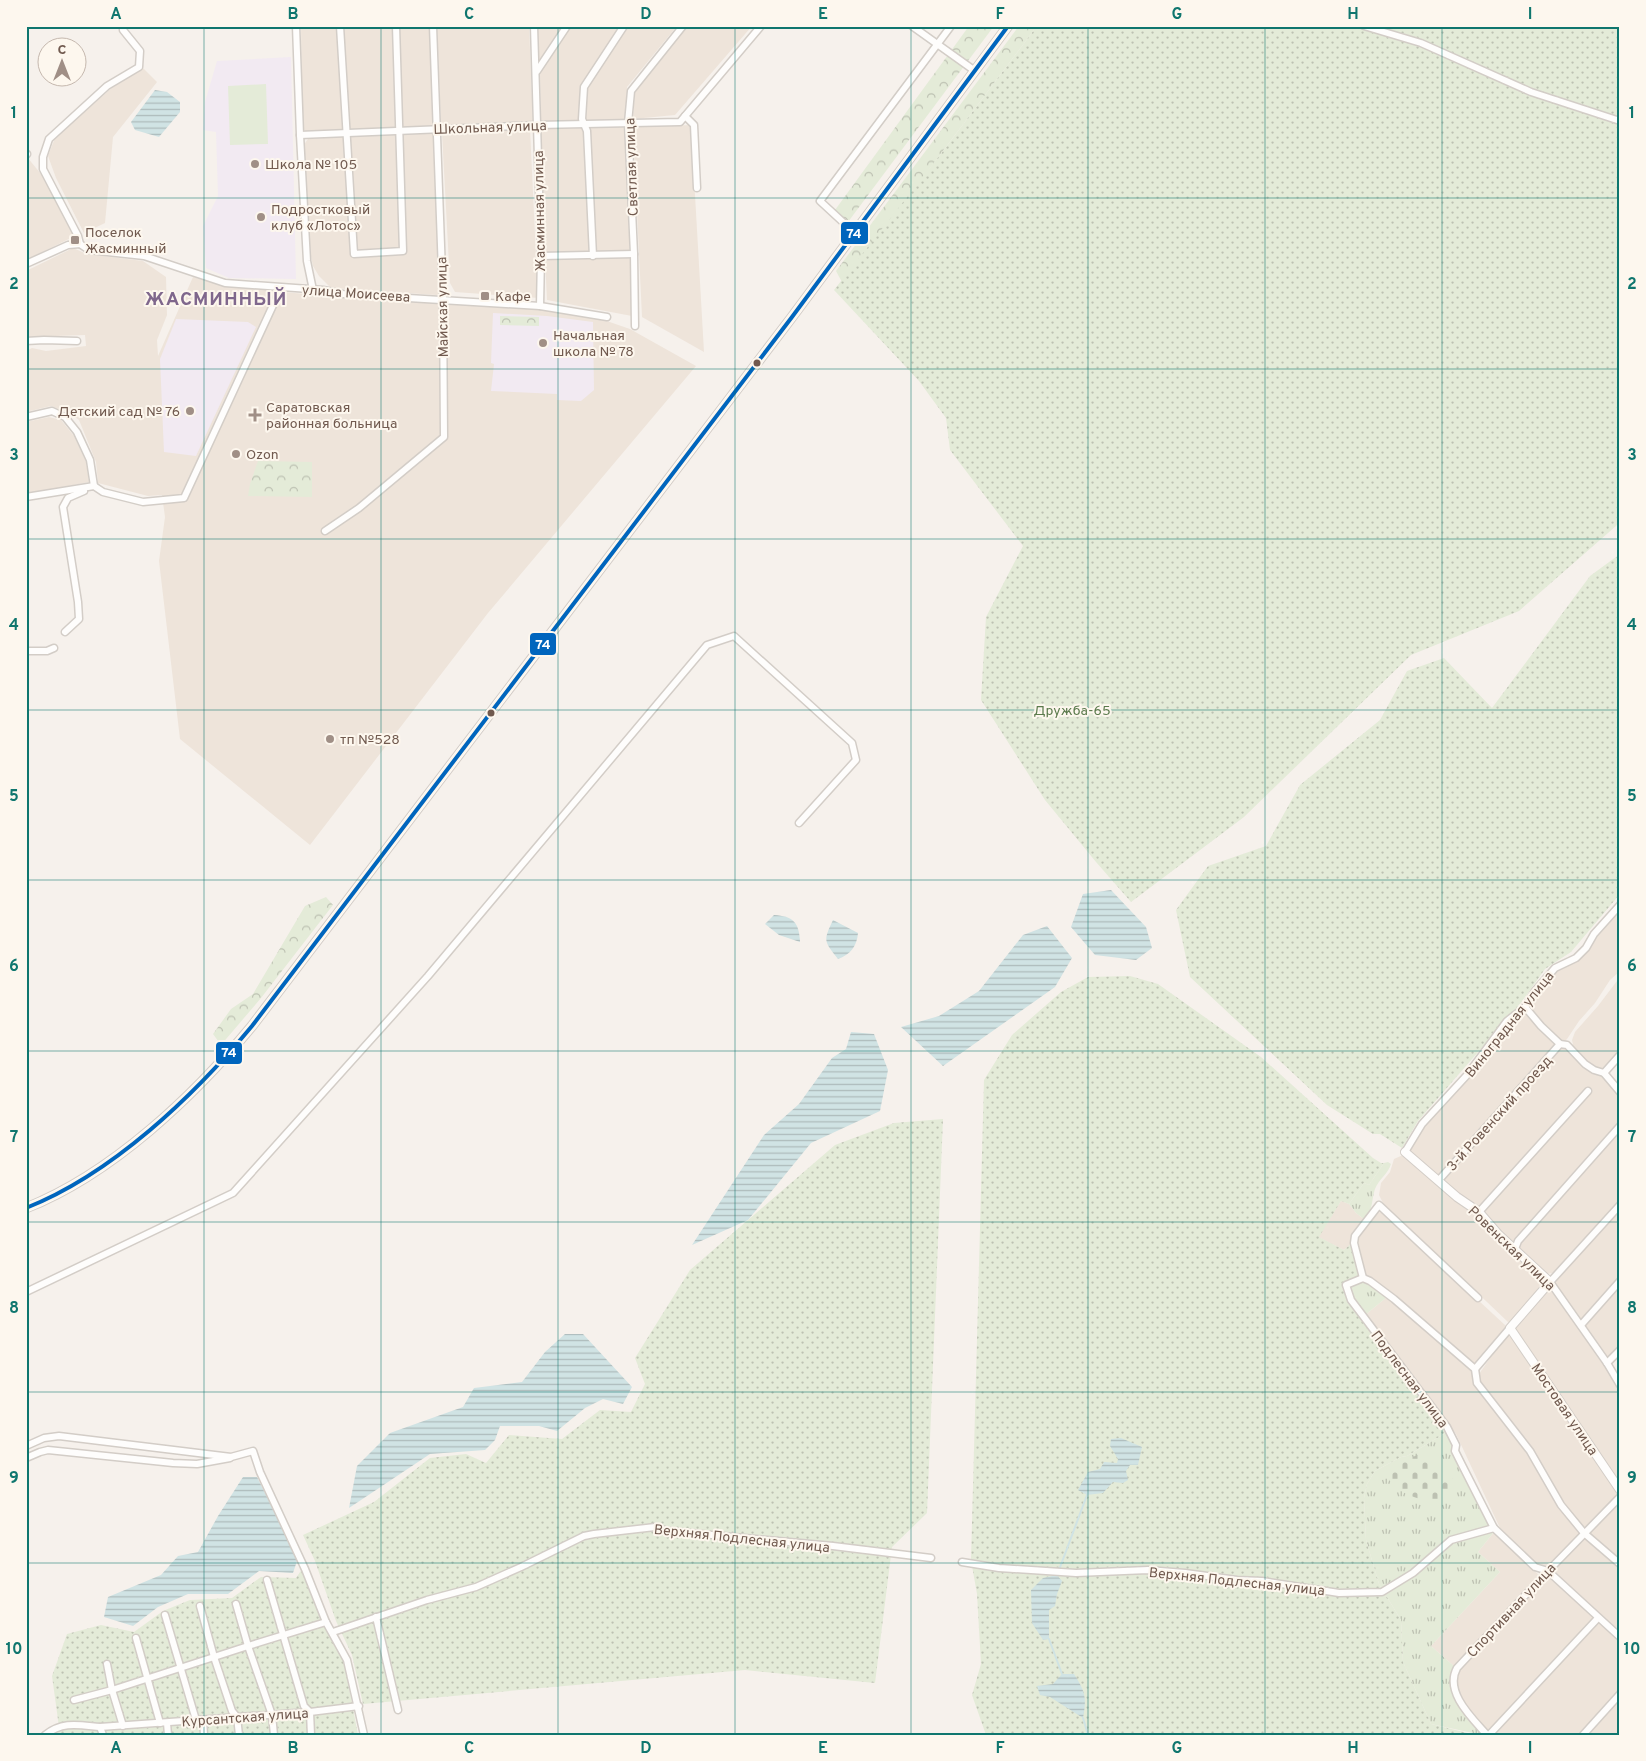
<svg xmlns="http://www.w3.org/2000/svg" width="1646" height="1761" font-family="Overpass,sans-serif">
<defs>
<pattern id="grass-tufts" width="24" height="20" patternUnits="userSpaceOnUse" patternTransform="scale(1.25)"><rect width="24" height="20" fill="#e4ebd8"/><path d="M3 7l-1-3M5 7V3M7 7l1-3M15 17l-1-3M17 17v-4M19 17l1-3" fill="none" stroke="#bdc1b2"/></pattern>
<pattern id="forest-crowns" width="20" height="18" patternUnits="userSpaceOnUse" patternTransform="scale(1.25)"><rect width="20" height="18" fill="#e4ebd8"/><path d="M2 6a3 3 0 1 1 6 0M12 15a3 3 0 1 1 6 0" fill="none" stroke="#bdc1b2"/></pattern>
<pattern id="cemetery-stones" width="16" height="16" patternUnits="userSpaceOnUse" patternTransform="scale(1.25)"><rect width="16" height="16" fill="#e4ebd8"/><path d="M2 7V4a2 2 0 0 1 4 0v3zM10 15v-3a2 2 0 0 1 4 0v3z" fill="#bdc1b2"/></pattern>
<pattern id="garden-dots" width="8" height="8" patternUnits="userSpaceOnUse" patternTransform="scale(1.25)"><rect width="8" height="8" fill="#e4ebd8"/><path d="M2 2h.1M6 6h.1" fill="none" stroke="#bdc1b2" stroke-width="1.8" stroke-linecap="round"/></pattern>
<pattern id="water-rules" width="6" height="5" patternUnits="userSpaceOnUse" patternTransform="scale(1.25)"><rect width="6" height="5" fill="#d0e3e4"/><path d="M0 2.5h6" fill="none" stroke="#adbbbb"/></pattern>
</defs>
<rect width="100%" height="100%" fill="#f6f1ec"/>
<g fill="#eee4da">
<polygon points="301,26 431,26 435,121 431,126 306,132 302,127"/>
<polygon points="437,26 529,26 533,122 441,125"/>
<polygon points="536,26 564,26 538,65"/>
<polygon points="570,26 620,26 582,85 581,121 541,122 540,73"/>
<polygon points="627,26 677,26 627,87 626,119 586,121 587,86"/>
<polygon points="688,26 752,26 675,115 633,119 635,89"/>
<polygon points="143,68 157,82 113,137 105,223 84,233 56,178 48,156 55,138 114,86"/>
<polygon points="691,125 704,352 642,317 633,127"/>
<polygon points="625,127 632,316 547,300 539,129"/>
<polygon points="530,129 538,298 455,292 450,283 442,133"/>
<polygon points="431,131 435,136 441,292 437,295 331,288 319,276 313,266 309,248 303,146 308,139"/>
<polygon points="27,157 50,185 75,236 26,260"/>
<polygon points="73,248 87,254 143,261 166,277 167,315 157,340 158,356 193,277 223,286 315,295 542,309 577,314 601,319 630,329 696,366 488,613 310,845 180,739 159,561 165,517 162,495 148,496 98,483 96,462 79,420 69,413 51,406 26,412 26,351 32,348 46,351 86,346 85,335 26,337 26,271"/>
<polygon points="49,417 61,420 74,436 86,462 89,482 26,494 26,422"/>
<polygon points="1620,909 1620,971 1610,980 1595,1003 1579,1021 1567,1039 1564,1042 1560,1041 1542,1024 1530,1008 1530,1005 1536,992 1556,971 1580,958 1596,935"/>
<polygon points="1620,977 1620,1051 1607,1067 1600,1070 1592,1067 1574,1049 1572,1040 1575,1032 1598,1006"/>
<polygon points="1524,1011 1555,1043 1555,1047 1535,1067 1437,1176 1409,1152 1409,1148 1423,1126 1470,1076 1509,1023"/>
<polygon points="1559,1048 1566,1048 1602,1075 1620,1096 1620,1121 1514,1242 1511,1243 1498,1231 1483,1212 1587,1089 1539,1139 1479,1207 1474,1207 1443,1182 1444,1177"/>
<polygon points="1620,1129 1620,1200 1553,1273 1546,1274 1518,1248 1519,1244"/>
<polygon points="1403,1155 1407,1156 1415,1166 1454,1198 1476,1214 1545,1282 1544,1286 1512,1321 1508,1322 1383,1203 1379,1195 1381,1183 1390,1172 1394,1159"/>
<polygon points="1341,1201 1349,1204 1356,1213 1365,1220 1352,1243 1344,1250 1318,1237"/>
<polygon points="1620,1210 1620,1277 1581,1320 1578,1319 1555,1284 1555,1282"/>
<polygon points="1378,1212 1384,1213 1506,1326 1506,1330 1478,1362 1472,1363 1365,1277 1355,1244 1357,1237"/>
<polygon points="1620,1284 1620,1346 1609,1357 1605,1357 1583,1325"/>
<polygon points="1550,1289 1554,1290 1606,1363 1620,1388 1620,1483 1514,1328 1546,1291"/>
<polygon points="1387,1297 1472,1371 1517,1435 1580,1531 1580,1533 1548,1567 1535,1566 1500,1528 1456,1434 1364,1316"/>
<polygon points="1508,1336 1513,1337 1616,1488 1617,1493 1615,1498 1587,1527 1582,1527 1563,1503 1481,1383 1479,1374 1504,1338"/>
<polygon points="1620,1500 1620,1562 1589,1534 1589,1531"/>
<polygon points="1494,1532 1539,1575 1455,1667 1431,1646 1500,1572 1478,1552"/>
<polygon points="1585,1537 1620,1567 1620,1634 1552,1570"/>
<polygon points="1549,1575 1592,1614 1593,1620 1492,1729 1485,1730 1465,1706 1458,1690 1456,1679 1460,1668 1547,1576"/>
<polygon points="1598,1623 1601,1623 1620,1638 1620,1692 1580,1735 1494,1735"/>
<polygon points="1620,1698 1620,1735 1585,1735"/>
</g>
<g fill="#f2eaf2">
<polygon points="291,57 296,279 229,278 206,268 203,226 218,196 216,132 203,130 205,102 217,61"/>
<polygon points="493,313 547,316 593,322 594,390 581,401 557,400 557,394 491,391 494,364 491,363"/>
<polygon points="176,319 248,322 256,327 196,456 164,452 160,359"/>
</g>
<g fill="url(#grass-tufts)">
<path d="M1388,1162L1391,1164C1388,1174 1379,1179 1375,1189C1371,1202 1374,1206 1365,1220L1356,1213L1349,1204L1364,1183L1369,1185L1384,1163Z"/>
<polygon points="1364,1280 1387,1297 1364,1316 1350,1295 1350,1285"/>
<path d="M1449,1431L1494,1532L1478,1552L1500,1572L1431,1646L1455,1667C1444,1688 1470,1718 1482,1735L1431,1724L1403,1662L1401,1620L1379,1584L1366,1540L1364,1498L1367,1484L1375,1471L1401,1457L1407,1456Z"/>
</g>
<g fill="url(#forest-crowns)">
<polygon points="969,26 994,26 848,222 835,210"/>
<polygon points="1019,26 1037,26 843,284 836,271"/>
<polygon points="500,316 539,317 539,326 500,325"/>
<polygon points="258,461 312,462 312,497 248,496 250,484"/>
<polygon points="326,897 333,905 261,998 221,1045 213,1034 231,1009 253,994 305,906"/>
</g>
<path fill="url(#cemetery-stones)" d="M1424,1452L1460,1486L1437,1503C1417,1498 1404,1497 1389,1480L1397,1464Z"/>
<g fill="url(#garden-dots)">
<polygon points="1037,26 1620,26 1620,520 1616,526 1519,611 1411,655 1244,817 1131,902 1096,862 1045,800 981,700 986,617 1023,546 950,450 946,418 919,381 834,290 940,155"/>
<polygon points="1620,554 1620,894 1571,952 1545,969 1520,1004 1418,1121 1402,1148 1380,1134 1373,1134 1327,1105 1190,977 1176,910 1208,866 1266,846 1300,785 1380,720 1407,671 1444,658 1492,708 1590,576"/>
<polygon points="1130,976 1158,984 1261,1057 1373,1158 1381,1163 1384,1163 1369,1185 1364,1183 1349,1204 1341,1201 1319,1237 1344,1250 1352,1243 1360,1276 1342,1288 1449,1431 1407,1456 1401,1457 1375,1471 1367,1484 1364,1498 1366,1540 1379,1584 1401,1620 1403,1662 1431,1724 1476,1735 986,1735 972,1695 981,1664 977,1594 971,1560 984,1080 1012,1035 1061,992 1088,977"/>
<polygon points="943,1119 927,1513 892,1547 875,1683 745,1670 363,1704 352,1655 336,1621 315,1561 303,1535 374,1502 430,1458 466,1454 486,1463 509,1435 562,1439 600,1410 631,1412 645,1384 635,1358 690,1270 835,1145 894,1123"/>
<polygon points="304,1566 344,1661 358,1735 50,1735 59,1727 52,1676 67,1634 101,1625 134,1632 163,1611 190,1600 232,1598 261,1577 296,1578"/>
</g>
<polygon fill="#e4ebd8" points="266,84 268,144 230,145 228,86"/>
<g fill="url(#water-rules)">
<polygon points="155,90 167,92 180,102 180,112 159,137 135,130 131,122"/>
<polygon points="1111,890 1146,927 1152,948 1136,960 1095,955 1071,927 1083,894"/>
<path d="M774,915C793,916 799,922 800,942L779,935L765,924Z"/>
<path d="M833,920L858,933C857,946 850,955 838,959C824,941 823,941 833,920Z"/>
<polygon points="1047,926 1072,958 1055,987 943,1066 901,1027 939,1016 979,991 1023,935"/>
<polygon points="851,1032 874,1034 888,1070 880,1111 811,1143 748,1220 692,1245 764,1135 799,1104 832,1058 846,1049"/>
<polygon points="565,1334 583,1334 632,1387 623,1404 603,1399 585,1408 557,1431 539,1426 500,1426 495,1440 485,1450 430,1454 349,1508 357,1466 390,1433 463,1407 474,1388 522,1382 545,1352"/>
<polygon points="1121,1438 1142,1447 1138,1465 1130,1465 1126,1471 1128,1480 1123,1483 1113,1482 1103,1493 1087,1495 1078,1490 1088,1472 1100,1469 1104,1462 1117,1463 1118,1459 1110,1446 1111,1439"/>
<polygon points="243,1477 257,1477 298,1558 293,1573 259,1571 228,1594 188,1594 158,1607 133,1626 104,1617 108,1597 161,1575 178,1556 198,1552 218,1516"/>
<polygon points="1057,1575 1062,1581 1057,1594 1055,1606 1049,1610 1049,1639 1043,1640 1032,1623 1031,1590 1043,1578"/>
<path d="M1062,1674H1074C1085,1691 1087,1698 1083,1718L1050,1697L1040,1695L1037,1686L1053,1684Z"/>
</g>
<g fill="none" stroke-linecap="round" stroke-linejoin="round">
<g stroke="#d0e3e4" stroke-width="2">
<polyline points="1059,1570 1087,1495"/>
<polyline points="1049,1639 1062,1674"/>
<polyline points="1083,1718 1088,1735"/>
</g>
<g stroke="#d3cdc7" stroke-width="9">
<g id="minor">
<polyline points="296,26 300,135 307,261 313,290"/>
<polyline points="340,26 354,254 403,251 396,26"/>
<polyline points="534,26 541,256 540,306"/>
<polyline points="912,26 975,71"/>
<polyline points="1364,26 1421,43 1531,92 1620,121"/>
<polyline points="537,71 567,26"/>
<polyline points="685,116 694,125 697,188"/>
<polyline points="300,135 538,125 680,122 761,26"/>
<polyline points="26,155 27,154"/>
<polyline points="856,231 846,225 820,201 951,26"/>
<polyline points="80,244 89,250 144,256 225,283 323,290 343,294 540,306 607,317"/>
<polyline points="80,244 78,236 43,169 43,157 49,139 107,86 139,67 140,51 123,30 123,26"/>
<polyline points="541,256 634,254"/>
<polyline points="593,256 587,131 582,119 584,87 624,26"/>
<polyline points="26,264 68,245 80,244"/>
<polyline points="635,326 634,254 628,123 631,91 683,26"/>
<polyline points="26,341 44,340 77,341"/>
<polyline points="26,417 52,411 65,417 77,432 90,460 94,486"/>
<polyline points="26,497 94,486 103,492 143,502 184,498 281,288"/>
<polyline points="325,531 359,508 444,437 443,300 433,26"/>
<polyline points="65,632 79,619 78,602 63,507 68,498 84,491"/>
<polyline points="26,651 47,651 54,648"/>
<polyline points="1525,1007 1541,1026 1560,1044 1567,1045 1585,1064 1594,1070 1604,1073 1620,1092"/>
<polyline points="1604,1073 1620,1055"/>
<polyline points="1405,1152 1422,1124 1468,1074 1507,1021 1525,1007 1535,991 1555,968 1576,958 1586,948 1594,934 1620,905"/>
<polyline points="1438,1181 1560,1044"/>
<polyline points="1620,1205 1550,1282 1607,1363 1620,1385"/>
<polyline points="1479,1212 1588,1091"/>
<polyline points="1515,1249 1518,1241 1620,1126"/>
<polyline points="1363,1278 1346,1285 1351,1300 1447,1427 1456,1445 1455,1451 1462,1465 1494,1528 1535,1567 1548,1571 1620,1637"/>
<polyline points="1363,1278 1370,1281 1394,1299 1475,1369 1477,1383 1530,1451 1561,1505 1584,1533 1620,1564"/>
<polyline points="1363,1278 1354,1243 1355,1236 1379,1205 1478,1298"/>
<polyline points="26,1292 233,1193 428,976 707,645 734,636 852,743 856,760 799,823"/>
<polyline points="1581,1325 1620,1281"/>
<polyline points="1607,1363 1620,1350"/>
<polyline points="1475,1369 1510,1328"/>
<polyline points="26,1446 44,1438 59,1436 231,1457 253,1451 260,1472 305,1569 326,1622 347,1660 364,1735"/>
<polyline points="26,1458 40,1452 48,1450 173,1463 197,1464 230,1458"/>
<polyline points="962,1562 999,1568 1076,1573 1148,1570 1185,1573 1237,1580 1262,1581 1339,1593 1382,1592 1413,1573 1451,1540 1494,1528"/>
<polyline points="267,1580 304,1706 310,1712 311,1735"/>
<polyline points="236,1604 248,1646 272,1715 274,1735"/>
<polyline points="200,1606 214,1657 232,1711 237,1717 239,1735"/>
<polyline points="165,1615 196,1720"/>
<polyline points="376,1617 398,1710"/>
<polyline points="333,1632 427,1600 476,1587 521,1567 584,1536 594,1534 655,1527 668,1531 833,1546 931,1558"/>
<polyline points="136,1638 160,1723"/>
<polyline points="107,1664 112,1690 123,1726"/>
<polyline points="74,1700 112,1690 248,1646 326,1622"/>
<polyline points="203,1720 204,1735"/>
<polyline points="167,1723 168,1735"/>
<polyline points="100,1727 103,1735"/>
<path d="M45,1735C63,1721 78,1725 100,1727L310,1712L359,1706"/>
<path d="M1487,1735C1472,1718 1444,1692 1457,1668L1548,1571L1620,1497"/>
<polyline points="1489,1735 1598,1618"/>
<polyline points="1583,1735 1620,1694"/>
</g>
</g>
<g stroke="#d3cdc7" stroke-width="10">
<polyline id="tertiary" points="1405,1152 1457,1197 1479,1212 1499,1235 1550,1282 1510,1328 1620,1490"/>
</g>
<g stroke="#d4cdc7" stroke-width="11">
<path id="secondary" d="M26,1208C112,1174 194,1096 252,1026L792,317L1008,26"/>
</g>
<use href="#minor" stroke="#fefdfc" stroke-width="6"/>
<use href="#tertiary" stroke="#fefdfc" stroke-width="8"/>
<use href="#secondary" stroke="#fefdfc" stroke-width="9"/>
<g stroke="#fdf7ee" stroke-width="8">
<path id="bus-1" d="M26,1208C112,1174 194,1096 252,1026L792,317L1008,26"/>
</g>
<use href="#bus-1" stroke="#0065bd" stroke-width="4"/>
</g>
<path fill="none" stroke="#0f766e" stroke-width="1" stroke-opacity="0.55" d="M204,26V1735M381,26V1735M558,26V1735M735,26V1735M911,26V1735M1088,26V1735M1265,26V1735M1442,26V1735M26,198H1620M26,369H1620M26,539H1620M26,710H1620M26,880H1620M26,1051H1620M26,1222H1620M26,1392H1620M26,1563H1620"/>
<g fill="#a08f86" stroke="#fdf7ee" stroke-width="2">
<circle cx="255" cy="164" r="5"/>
<circle cx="261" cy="217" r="5"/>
<rect x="70" y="235" width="10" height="10" rx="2.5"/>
<rect x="480" y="291" width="10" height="10" rx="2.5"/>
<circle cx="543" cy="343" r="5"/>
<circle cx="190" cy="411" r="5"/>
<path d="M252.5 407.5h5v5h5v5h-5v5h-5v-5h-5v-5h5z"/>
<circle cx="236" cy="454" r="5"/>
<circle cx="330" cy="739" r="5"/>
</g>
<g fill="#715a4f" stroke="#fdf7ee" stroke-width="2">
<circle cx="757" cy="363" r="4.5"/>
<circle cx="491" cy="713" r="4.5"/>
</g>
<g text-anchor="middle" stroke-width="4" stroke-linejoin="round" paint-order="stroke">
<g font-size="14" fill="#715a4f" stroke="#fdf7ee">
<text transform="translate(490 127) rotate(-2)" y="5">Школьная улица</text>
<text transform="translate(631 167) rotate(-92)" y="5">Светлая улица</text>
<text transform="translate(539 211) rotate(-91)" y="5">Жасминная улица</text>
<text transform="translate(356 293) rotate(4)" y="5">улица Моисеева</text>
<text transform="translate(442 307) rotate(-91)" y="5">Майская улица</text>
<text transform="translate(1509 1024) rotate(-51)" y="5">Виноградная улица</text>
<text transform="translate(1499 1113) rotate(-48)" y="5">3-й Ровенский проезд</text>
<text transform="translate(1512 1248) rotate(44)" y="5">Ровенская улица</text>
<text transform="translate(1410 1379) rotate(53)" y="5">Подлесная улица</text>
<text transform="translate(1565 1409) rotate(56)" y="5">Мостовая улица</text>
<text transform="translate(742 1538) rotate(6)" y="5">Верхняя Подлесная улица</text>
<text transform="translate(1237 1581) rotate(6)" y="5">Верхняя Подлесная улица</text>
<text transform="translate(1511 1610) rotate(-47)" y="5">Спортивная улица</text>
<text transform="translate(245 1717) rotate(-4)" y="5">Курсантская улица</text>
</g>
<g font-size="14" fill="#715a4f" stroke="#fdf7ee" text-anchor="start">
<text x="265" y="169">Школа № 105</text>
<text x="271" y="214">Подростковый<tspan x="271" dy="16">клуб «Лотос»</tspan></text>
<text x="85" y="237">Поселок<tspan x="85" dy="16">Жасминный</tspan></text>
<text x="495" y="301">Кафе</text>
<text x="553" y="340">Начальная<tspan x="553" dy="16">школа № 78</tspan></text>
<text x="266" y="412">Саратовская<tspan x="266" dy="16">районная больница</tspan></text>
<text x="180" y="416" text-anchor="end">Детский сад № 76</text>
<text x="246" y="459">Ozon</text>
<text x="340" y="744">тп №528</text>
</g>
<g font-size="14" fill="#5b7a4c" stroke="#fdf7ee">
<text x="1072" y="715">Дружба-65</text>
</g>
<g font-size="19" font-weight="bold" letter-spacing="1" fill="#7f678c" stroke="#fdf7ee">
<text x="216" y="305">ЖАСМИННЫЙ</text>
</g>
</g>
<g stroke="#fdf7ee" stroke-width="2">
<rect x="840" y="221" width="29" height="24" rx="5" fill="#0065bd"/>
<rect x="529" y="632" width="28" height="24" rx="5" fill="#0065bd"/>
<rect x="215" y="1041" width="28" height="24" rx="5" fill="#0065bd"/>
</g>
<g font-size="14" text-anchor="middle" font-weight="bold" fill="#fff">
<text x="854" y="238">74</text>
<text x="543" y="649">74</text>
<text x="229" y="1057">74</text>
</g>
<rect width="1646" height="1761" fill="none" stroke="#fdf7ee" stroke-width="55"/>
<g transform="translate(62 62)"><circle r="24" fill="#fdf7ee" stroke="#c5b8ae"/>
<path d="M0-4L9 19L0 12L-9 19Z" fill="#a08f86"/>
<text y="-8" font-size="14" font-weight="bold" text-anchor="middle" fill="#715a4f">С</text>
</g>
<rect x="28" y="28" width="1590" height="1706" fill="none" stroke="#0f766e" stroke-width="2"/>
<g font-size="16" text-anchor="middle" font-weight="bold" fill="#0f766e">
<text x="116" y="19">A</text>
<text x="293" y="19">B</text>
<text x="469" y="19">C</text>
<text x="646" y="19">D</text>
<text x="823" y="19">E</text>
<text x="1000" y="19">F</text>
<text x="1177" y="19">G</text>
<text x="1353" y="19">H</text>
<text x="1530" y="19">I</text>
<text x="14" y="118">1</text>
<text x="1632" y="118">1</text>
<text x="14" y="289">2</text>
<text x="1632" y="289">2</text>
<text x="14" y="460">3</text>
<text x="1632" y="460">3</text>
<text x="14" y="630">4</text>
<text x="1632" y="630">4</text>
<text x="14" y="801">5</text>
<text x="1632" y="801">5</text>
<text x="14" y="971">6</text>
<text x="1632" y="971">6</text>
<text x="14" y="1142">7</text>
<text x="1632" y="1142">7</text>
<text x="14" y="1313">8</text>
<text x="1632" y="1313">8</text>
<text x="14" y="1483">9</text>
<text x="1632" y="1483">9</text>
<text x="14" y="1654">10</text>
<text x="1632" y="1654">10</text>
<text x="116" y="1753">A</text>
<text x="293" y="1753">B</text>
<text x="469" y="1753">C</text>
<text x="646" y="1753">D</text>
<text x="823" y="1753">E</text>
<text x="1000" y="1753">F</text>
<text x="1177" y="1753">G</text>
<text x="1353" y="1753">H</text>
<text x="1530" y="1753">I</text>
</g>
</svg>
